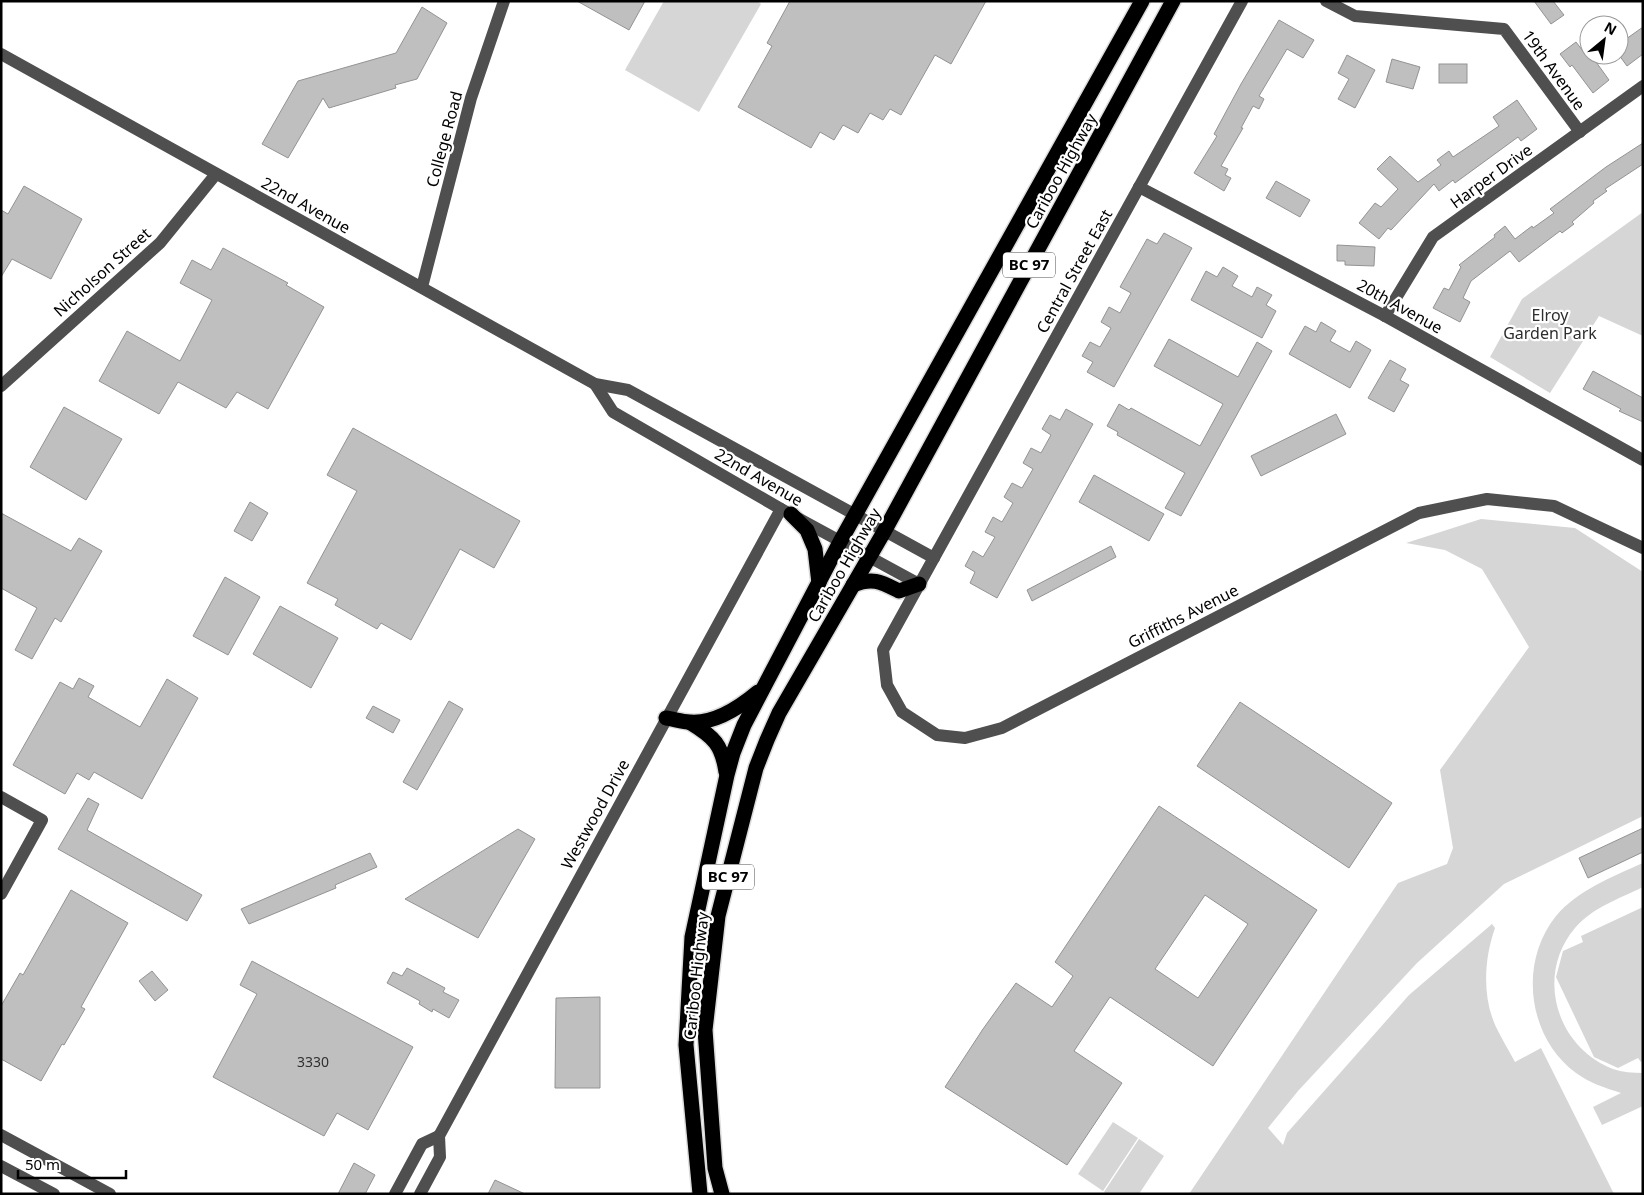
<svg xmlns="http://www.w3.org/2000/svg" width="1644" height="1195" font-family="'Noto Sans',sans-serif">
<rect width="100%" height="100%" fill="#fff"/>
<g fill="#d6d6d6">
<polygon points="664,1 757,1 761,4 699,112 625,70"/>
<polygon points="1643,212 1643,336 1599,316 1550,393 1490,357 1522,299"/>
<path d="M1481,519L1575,528L1643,572V816L1504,884L1417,963L1298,1091L1268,1128L1283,1145L1287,1133L1409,995L1492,924L1495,928C1484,959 1482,997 1496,1027C1502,1039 1509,1051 1515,1062L1541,1048L1614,1194H1189L1398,883L1447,864L1453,848L1440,770L1529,647L1482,569L1445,550L1406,543Z"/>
<path d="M1643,863V887C1619,899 1593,907 1575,928C1535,975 1556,1047 1613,1069C1622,1072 1633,1073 1643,1073V1106L1602,1125L1593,1107L1621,1093C1605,1088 1590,1083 1576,1073C1528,1038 1518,963 1556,916C1578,890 1612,877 1643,863Z"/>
<polygon points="1643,907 1643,1061 1641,1062 1638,1058 1618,1068 1594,1057 1556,977 1563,951 1583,942 1581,936"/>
<polygon points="1113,1122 1138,1138 1103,1191 1078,1174"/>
<polygon points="1139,1139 1164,1156 1139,1194 1106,1194 1104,1192"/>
</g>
<g fill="#bfbfbf" stroke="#939393" fill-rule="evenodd">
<polygon points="577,1 645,1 629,30"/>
<polygon points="790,1 986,1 951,64 935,55 901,115 890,109 883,120 870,113 858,133 843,125 834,140 820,132 811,148 738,107 772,46 767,43"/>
<polygon points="1534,1 1553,1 1564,15 1551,24"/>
<polygon points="422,7 447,23 417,79 395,85 396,88 329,108 323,98 288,158 262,144 298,81 396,53"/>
<polygon points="1279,20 1314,40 1303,58 1287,49 1259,96 1264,99 1259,109 1253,106 1241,128 1243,128 1221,166 1228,169 1225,175 1231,178 1224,191 1194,173 1217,136 1214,134 1241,84"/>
<polygon points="1643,27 1643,54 1627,66 1619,55 1624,51 1619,44"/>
<polygon points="1576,42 1586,55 1589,53 1589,55 1591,55 1609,80 1593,93 1572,65 1570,67 1560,54"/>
<polygon points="1347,55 1375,70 1355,108 1338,99 1349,79 1338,73"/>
<polygon points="1392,59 1420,67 1413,89 1386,82"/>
<rect x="1439" y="64" width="28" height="19"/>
<polygon points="1517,100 1537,129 1521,141 1518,137 1455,183 1453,180 1439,191 1434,184 1391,230 1388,228 1379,239 1359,223 1375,203 1381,207 1398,189 1377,169 1390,156 1418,182 1441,165 1437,160 1449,151 1453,157 1499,126 1493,117"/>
<polygon points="1643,143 1643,164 1605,189 1607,191 1593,201 1594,203 1572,222 1574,224 1562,233 1560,231 1519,262 1510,251 1471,281 1463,298 1470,302 1460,322 1433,308 1444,288 1449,290 1461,267 1459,265 1495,237 1494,235 1505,226 1515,239 1532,226 1533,228 1554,213 1550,209 1606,167"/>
<polygon points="1276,181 1310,200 1300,217 1266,198"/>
<polygon points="24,186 82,219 51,279 12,259 1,277 1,210 8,214"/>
<polygon points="1164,233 1192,248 1114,387 1087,372 1093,362 1082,356 1090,342 1100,347 1111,328 1101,322 1109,307 1120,313 1131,293 1120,287 1147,239 1157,244"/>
<polygon points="1337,245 1375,247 1374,266 1345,265 1345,261 1337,261"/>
<polygon points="223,248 288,283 286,285 324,307 268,409 237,392 226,408 178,382 159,414 99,381 127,331 180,361 212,300 180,283 192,260 211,270"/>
<polygon points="1223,267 1238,276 1232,286 1252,297 1257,287 1272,295 1266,305 1276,311 1262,338 1191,300 1206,271 1217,277"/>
<polygon points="1321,322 1336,331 1330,341 1350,352 1356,341 1371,350 1350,388 1289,354 1305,326 1316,332"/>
<polygon points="1169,339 1238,377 1257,342 1272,351 1181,516 1165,508 1185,473 1117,435 1118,432 1107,426 1119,404 1129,410 1131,408 1200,446 1223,404 1154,366"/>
<polygon points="1390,360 1406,369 1400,380 1409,385 1394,412 1368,398"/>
<polygon points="1593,371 1643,398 1643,422 1619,411 1621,409 1583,389"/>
<polygon points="64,407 122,439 86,500 30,467"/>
<polygon points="1066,409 1093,424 997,598 970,583 975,572 965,566 973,551 983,557 995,537 985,532 993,517 1002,522 1013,503 1004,497 1012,483 1022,488 1033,469 1023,463 1031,448 1041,453 1051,435 1042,429 1050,415 1060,420"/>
<polygon points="1336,414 1346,434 1261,476 1251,456"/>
<polygon points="353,428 520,521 494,568 460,549 411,640 381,623 377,629 335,605 338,599 307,583 357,491 327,475"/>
<polygon points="1094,475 1164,514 1149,541 1079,502"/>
<polygon points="250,502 268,513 252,541 234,531"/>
<polygon points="1,513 71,551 79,538 102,551 61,622 55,618 32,659 15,650 37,608 1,588"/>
<polygon points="1111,546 1116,557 1032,601 1027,590"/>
<polygon points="225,577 260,597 228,655 193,636"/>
<polygon points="280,606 338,638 311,688 253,654"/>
<polygon points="79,678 94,686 88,697 140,727 167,679 198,698 142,799 94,772 89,780 77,773 65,794 13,765 60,682 73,689"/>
<polygon points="449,701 463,709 417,790 403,782"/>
<polygon points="1240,702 1392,803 1349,868 1197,766"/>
<polygon points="373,706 400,720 393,733 366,718"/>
<polygon points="88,798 99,804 87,830 202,895 187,921 58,849"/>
<path d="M1159,806L1317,910L1213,1066L1110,997L1074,1051L1122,1083L1067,1165L945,1087L983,1029L1016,983L1052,1007L1073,976L1055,962ZM1205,895L1248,924L1198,998L1155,969Z"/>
<polygon points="1643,828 1643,852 1588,878 1579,858"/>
<polygon points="518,829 535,839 478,938 405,899"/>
<polygon points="370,853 377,867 335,885 336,888 249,924 241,909"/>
<polygon points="71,890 128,923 81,1007 85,1009 64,1045 62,1044 41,1081 1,1059 1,1006 20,973 23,975"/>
<polygon points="252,961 413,1047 368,1130 337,1113 324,1136 213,1077 257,994 240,985"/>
<polygon points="407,968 445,988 443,992 459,1000 449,1018 433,1009 432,1012 419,1004 420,1001 387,983 393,972 402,976"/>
<polygon points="152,971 168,990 155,1001 139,981"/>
<polygon points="600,997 600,1088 555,1088 556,998"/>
<polygon points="354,1163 375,1175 365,1194 338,1194"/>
<polygon points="495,1180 525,1194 488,1194"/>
</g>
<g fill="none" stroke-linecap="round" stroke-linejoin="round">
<g stroke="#dbdbdb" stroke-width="18">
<g id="highway">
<polyline points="791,514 807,530 815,549 819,583"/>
<path d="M853,585C873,577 881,582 899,591L919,584"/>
<path d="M666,718C674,719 682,722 690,722C715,724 740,707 758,692"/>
<path d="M691,723C714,737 722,745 726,772"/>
<polyline points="700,1194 686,1045 692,937 727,775 733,753 744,725 840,542 1142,1"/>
<polyline points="722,1194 715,1168 705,1030 718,916 756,768 767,740 779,713 885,530 1173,1"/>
</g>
</g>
<g stroke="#4f4f4f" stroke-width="12">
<polyline points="1242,1 883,650 887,685 902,712 937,735 965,738 1002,728 1419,513 1487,499 1554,506 1643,548"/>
<polyline points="1326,1 1355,16 1504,29 1580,132"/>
<polyline points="1,54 595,384 628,390 934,558"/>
<polyline points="1139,187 1385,316 1643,460"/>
<polyline points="422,287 471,98 504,1"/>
<polyline points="1385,316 1433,237 1643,86"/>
<polyline points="595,384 613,412 781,509 919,584"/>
<polyline points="1,386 160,243 216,174"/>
<polyline points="1,797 42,820 1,894"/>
<polyline points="1,1135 110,1194"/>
<polyline points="1,1166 54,1194"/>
<polyline points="395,1194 422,1144 439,1136"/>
<polyline points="420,1194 440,1157 439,1136 781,509"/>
</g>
<use href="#highway" stroke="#000" stroke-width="15"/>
</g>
<g text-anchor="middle" stroke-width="4.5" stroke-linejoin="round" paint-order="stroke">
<g font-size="14" fill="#303030">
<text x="313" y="1067">3330</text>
</g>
<g fill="#fff" stroke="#4c4c4c" stroke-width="1">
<rect x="1003" y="252.5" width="52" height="25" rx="4"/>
<rect x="702" y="864.5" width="52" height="25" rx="4"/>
</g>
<g font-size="15" font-weight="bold" fill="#000">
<text x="1029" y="270">BC 97</text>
<text x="728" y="882">BC 97</text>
</g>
<g font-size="16" fill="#000" stroke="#fff">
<text transform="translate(1554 70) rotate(54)" y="6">19th Avenue</text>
<text transform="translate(444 139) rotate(-75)" y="6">College Road</text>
<text transform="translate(1061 171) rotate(-61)" y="6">Cariboo Highway</text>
<text transform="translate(1491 176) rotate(-36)" y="6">Harper Drive</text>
<text transform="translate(306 205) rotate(29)" y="6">22nd Avenue</text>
<text transform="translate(1074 271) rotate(-61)" y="6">Central Street East</text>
<text transform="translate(102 272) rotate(-42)" y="6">Nicholson Street</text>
<text transform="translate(1400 306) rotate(29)" y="6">20th Avenue</text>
<text transform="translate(759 477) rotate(30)" y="6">22nd Avenue</text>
<text transform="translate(844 565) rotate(-60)" y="6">Cariboo Highway</text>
<text transform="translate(1183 616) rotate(-27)" y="6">Griffiths Avenue</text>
<text transform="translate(595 814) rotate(-61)" y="6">Westwood Drive</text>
<text transform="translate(696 976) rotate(-84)" y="6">Cariboo Highway</text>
</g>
<g font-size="16" fill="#2d2d2d" stroke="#fff">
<text x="1550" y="321">Elroy<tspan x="1550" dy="18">Garden Park</tspan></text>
</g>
</g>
<rect width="1644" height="1195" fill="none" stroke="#000000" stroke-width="5"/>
<g transform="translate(1604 40) rotate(29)"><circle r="24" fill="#ffffff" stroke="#999999"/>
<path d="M0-4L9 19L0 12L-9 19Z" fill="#000000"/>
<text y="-8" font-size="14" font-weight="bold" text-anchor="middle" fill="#000000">N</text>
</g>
<path d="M18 1170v8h108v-8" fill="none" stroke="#000000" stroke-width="2.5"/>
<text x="25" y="1170" font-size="15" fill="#000000" stroke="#ffffff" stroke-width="4" paint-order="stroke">50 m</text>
</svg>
